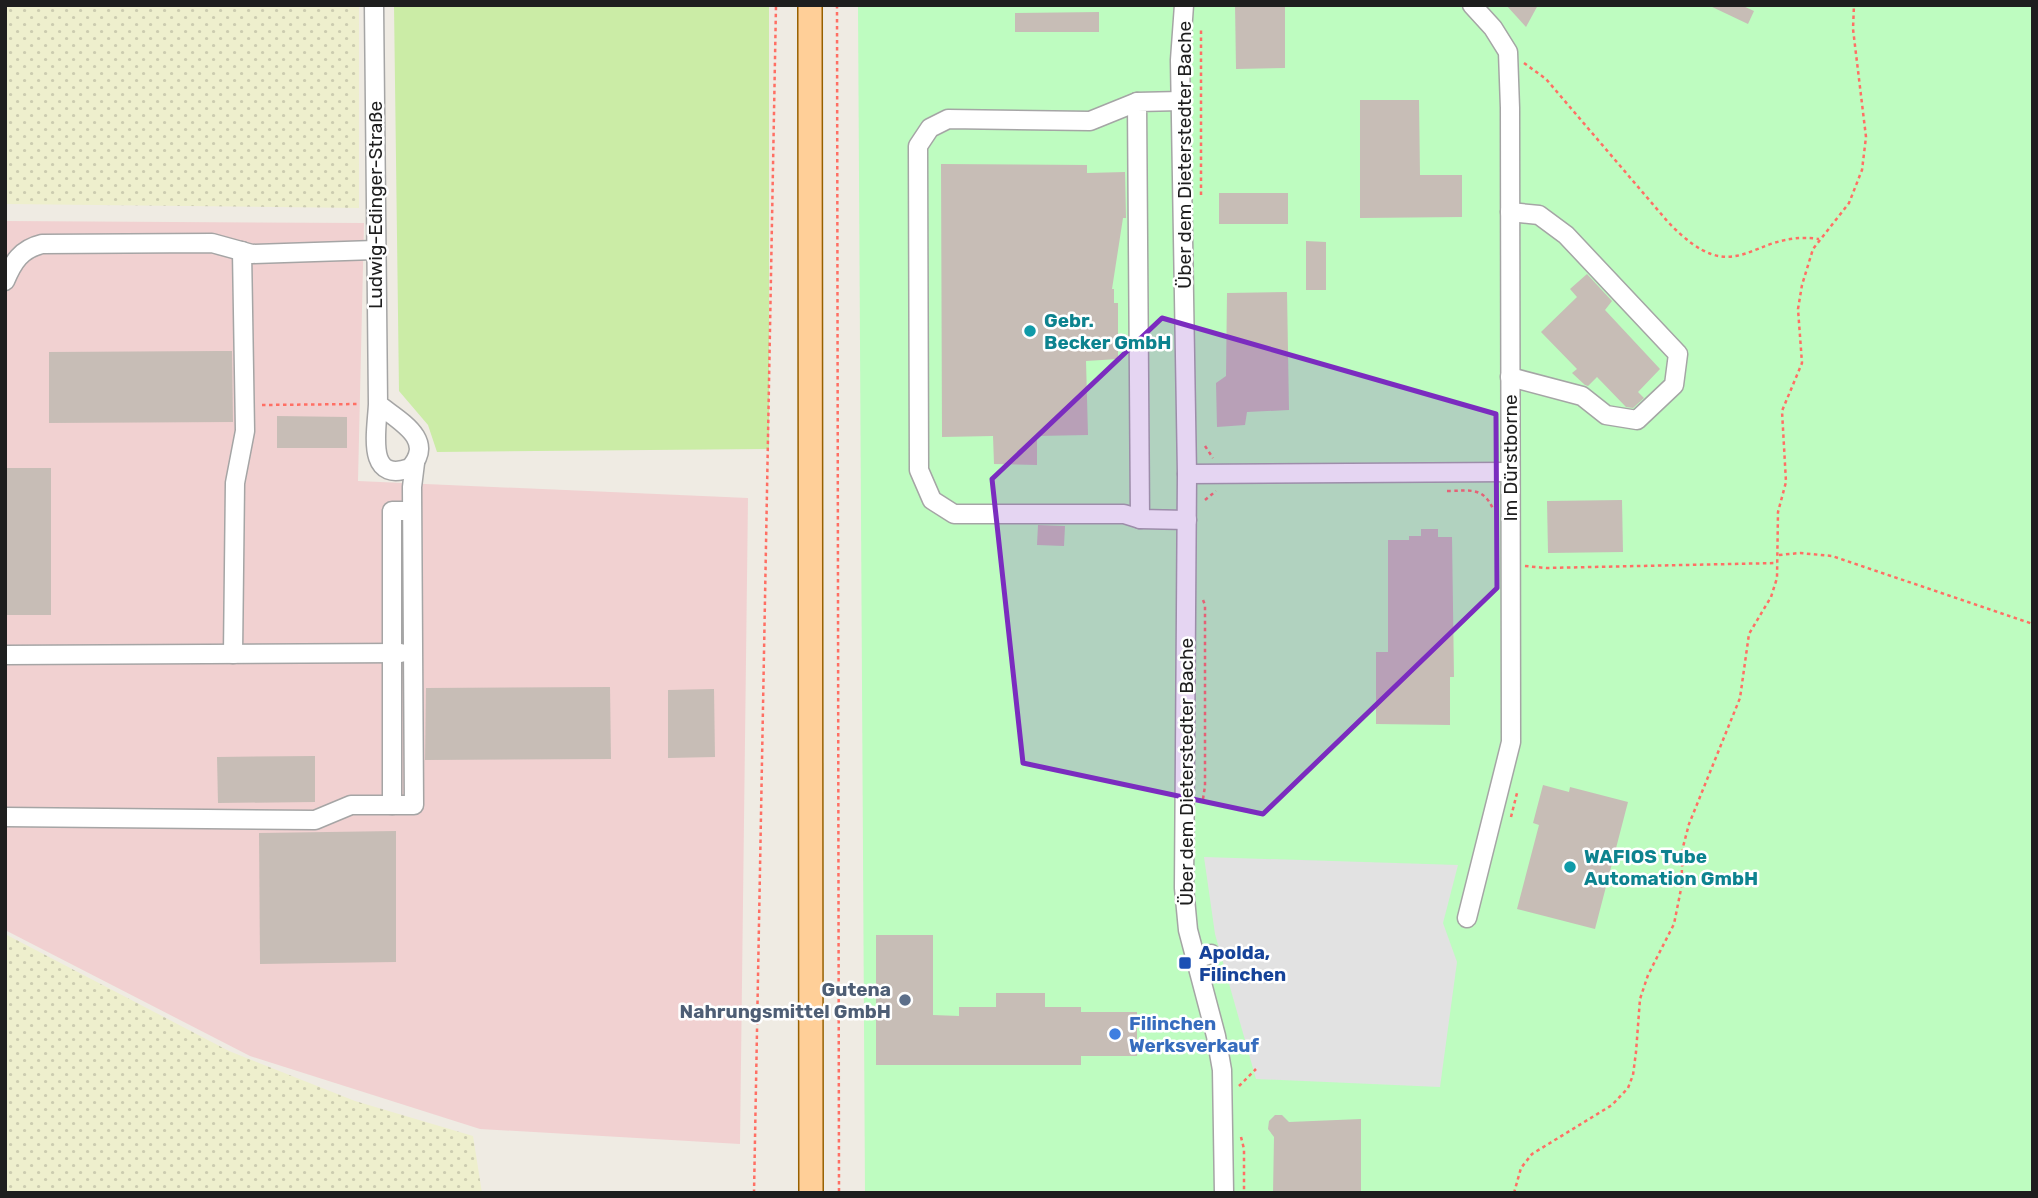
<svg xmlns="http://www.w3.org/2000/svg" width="2038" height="1198" font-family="Rubik,sans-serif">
<defs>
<pattern id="farmland-dots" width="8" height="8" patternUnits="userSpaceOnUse" patternTransform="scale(1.75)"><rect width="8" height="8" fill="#eeefcd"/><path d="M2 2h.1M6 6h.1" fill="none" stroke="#ccccb0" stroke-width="1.8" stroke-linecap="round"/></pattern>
</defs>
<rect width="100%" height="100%" fill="#efebe3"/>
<polygon fill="#f1d1d1" points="5,221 364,223 358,481 748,498 740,1144 480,1129 250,1056 5,930"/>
<g fill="url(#farmland-dots)">
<polygon points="5,5 359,5 359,208 5,204"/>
<polygon points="5,934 229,1051 355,1101 473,1136 482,1193 5,1193"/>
</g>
<polygon fill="#cbeca6" points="394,5 769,5 769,449 437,452 428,425 399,391"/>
<polygon fill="#befcc0" points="858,5 2033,5 2033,1193 865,1193"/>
<polygon fill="#e2e2e2" points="1204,857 1458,865 1443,923 1457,962 1440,1087 1256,1079 1215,934"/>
<g fill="#c7bdb6">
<polygon points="1235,5 1285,5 1285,68 1236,69"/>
<polygon points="1506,5 1538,5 1526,27"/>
<polygon points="1708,5 1741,5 1754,11 1748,24"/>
<polygon points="1099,12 1099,32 1015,32 1015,13"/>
<polygon points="1360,100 1419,100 1420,175 1462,175 1462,217 1360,218"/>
<polygon points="941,164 1087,165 1087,173 1125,172 1126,218 1123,218 1112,289 1114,289 1114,303 1118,303 1118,359 1086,361 1088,435 1037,436 1037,465 994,464 993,436 942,437"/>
<rect x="1219" y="193" width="69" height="31"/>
<polygon points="1306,241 1326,242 1326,290 1306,290"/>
<polygon points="1587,274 1612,301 1605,310 1660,369 1638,392 1644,398 1633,408 1626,407 1597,377 1588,386 1585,385 1572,373 1577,369 1541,332 1577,297 1570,289"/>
<polygon points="1287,292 1289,410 1247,412 1245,425 1217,427 1216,383 1226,376 1227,293"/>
<polygon points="218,351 232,351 233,422 49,423 49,352"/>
<polygon points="277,416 347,417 347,448 277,448"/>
<rect x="5" y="468" width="46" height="147"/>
<polygon points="1622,500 1623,552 1548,553 1547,501"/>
<polygon points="1038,525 1065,526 1064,546 1037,545"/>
<polygon points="1421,529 1438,529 1438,537 1452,537 1454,677 1450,677 1450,725 1376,724 1376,652 1388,652 1388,540 1409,540 1409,536 1421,536"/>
<polygon points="610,687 611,759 425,760 426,688"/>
<polygon points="714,689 715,757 668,758 668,690"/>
<polygon points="315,756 315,802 218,803 217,757"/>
<polygon points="1543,785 1569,792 1570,787 1628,802 1595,929 1517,909 1539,825 1533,823"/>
<polygon points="396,831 396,962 260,964 259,833"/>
<polygon points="876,935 933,935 933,1015 959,1016 959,1007 996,1007 996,993 1045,993 1045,1007 1081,1007 1081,1012 1137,1012 1137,1056 1081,1056 1081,1065 876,1065"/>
<polygon points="1275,1115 1282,1115 1289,1122 1361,1119 1361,1193 1273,1193 1274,1137 1268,1129 1269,1121"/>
</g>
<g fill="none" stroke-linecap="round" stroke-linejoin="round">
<g stroke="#a5a5a5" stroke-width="21">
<g id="minor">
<path d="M374,5L378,404C377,430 365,484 410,468C436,439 399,421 378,404"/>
<polyline points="1184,5 1180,60 1187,474 1184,888 1188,930 1216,1036 1222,1070 1224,1193"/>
<polyline points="1181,101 1137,102 1140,519 1187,520"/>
<polyline points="1137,102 1090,121 948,119 930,128 918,146 919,470 932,500 954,514 1124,514 1140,519"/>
<polyline points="1510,212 1539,215 1566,235 1678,354 1674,385 1637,420 1606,415 1582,396 1510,377"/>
<path d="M5,281C13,262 21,249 42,244L212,243L252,254L375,250"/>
<polyline points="1187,474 1509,472"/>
<polyline points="412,511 392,511 392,805 414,805 412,487 415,463"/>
<polyline points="233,654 235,483 245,431 242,251"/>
<polyline points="5,655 401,653"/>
<polyline points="5,817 315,820 351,805 392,805"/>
<polyline points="1467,918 1511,742 1510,108 1508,52 1493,28 1472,5"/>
<polyline points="1194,959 1211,954"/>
</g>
</g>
<g stroke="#976000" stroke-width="26">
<polyline id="major" points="810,5 811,1193"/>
</g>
<g stroke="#ff6f64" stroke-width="2.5" stroke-dasharray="3.5 3.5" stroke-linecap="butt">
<polyline points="837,5 839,1193"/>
<path d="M1524,63L1546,79L1668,222C1738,295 1749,229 1819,239"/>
<polyline points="1201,195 1201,27"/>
<polyline points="262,405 360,404"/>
<polyline points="1205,446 1213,458"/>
<path d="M1447,491C1469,491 1483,486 1493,509"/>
<polyline points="1205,500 1216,491"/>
<polyline points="1779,555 1800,553 1832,556 2033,624"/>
<polyline points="1525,566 1546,568 1777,563"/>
<polyline points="1203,799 1205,786 1205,605 1203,600"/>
<polyline points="1511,817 1517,793"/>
<polyline points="1239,1086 1256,1069"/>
<polyline points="1241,1137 1244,1149 1244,1193"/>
<polyline points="754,1193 776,5"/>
<polyline points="1514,1193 1521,1168 1532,1154 1612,1105 1628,1088 1633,1075 1636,1052 1640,999 1648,975 1674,924 1681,889 1683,847 1689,824 1740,698 1749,634 1771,597 1777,578 1778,512 1786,482 1782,411 1802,363 1798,309 1802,285 1813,249 1849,203 1862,170 1866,137 1853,29 1854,5"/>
</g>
<use href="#minor" stroke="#fff" stroke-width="18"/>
<use href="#major" stroke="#ffcf98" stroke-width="23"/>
</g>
<path fill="#7b2cbf" fill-opacity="0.2" stroke="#7b2cbf" stroke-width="5" stroke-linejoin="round" d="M1162,318L1496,414L1497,588L1263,814L1023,763L992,479Z"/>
<g fill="#0f9aa8" stroke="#fff" stroke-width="2.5">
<circle cx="1030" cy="331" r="7"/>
<circle cx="1570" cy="867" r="7"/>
</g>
<rect fill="#1a4fb4" stroke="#fff" stroke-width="2.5" x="1178" y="956" width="14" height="14" rx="3.5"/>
<circle fill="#5c6f8a" stroke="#fff" stroke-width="2.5" cx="905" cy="1000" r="7"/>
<circle fill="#3f7fe0" stroke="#fff" stroke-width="2.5" cx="1115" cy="1034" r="7"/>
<g text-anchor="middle" stroke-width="5" stroke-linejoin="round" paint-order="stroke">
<g font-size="19" fill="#1e1e1e" stroke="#fff">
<text transform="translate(1184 155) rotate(-90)" y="7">Über dem Dieterstedter Bache</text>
<text transform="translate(375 205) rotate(-90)" y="7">Ludwig-Edinger-Straße</text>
<text transform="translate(1510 458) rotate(-90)" y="7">Im Dürstborne</text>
<text transform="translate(1186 772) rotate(-90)" y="7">Über dem Dieterstedter Bache</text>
</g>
<g font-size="19" font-weight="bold" fill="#0d838f" stroke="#fff" text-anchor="start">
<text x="1044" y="327">Gebr.<tspan x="1044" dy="22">Becker GmbH</tspan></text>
<text x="1584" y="863">WAFIOS Tube<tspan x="1584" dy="22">Automation GmbH</tspan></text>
</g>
<g font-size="19" font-weight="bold" fill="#164399" stroke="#fff" text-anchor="start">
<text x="1199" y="959">Apolda,<tspan x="1199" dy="22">Filinchen</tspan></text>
</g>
<g font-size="19" font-weight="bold" fill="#4e5e75" stroke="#fff" text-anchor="end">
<text x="891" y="996">Gutena<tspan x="891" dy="22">Nahrungsmittel GmbH</tspan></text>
</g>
<g font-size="19" font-weight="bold" fill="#366cbe" stroke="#fff" text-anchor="start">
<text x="1129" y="1030">Filinchen<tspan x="1129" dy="22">Werksverkauf</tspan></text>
</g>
</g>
<rect width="2038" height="1198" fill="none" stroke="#1e1e1e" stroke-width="14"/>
</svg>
